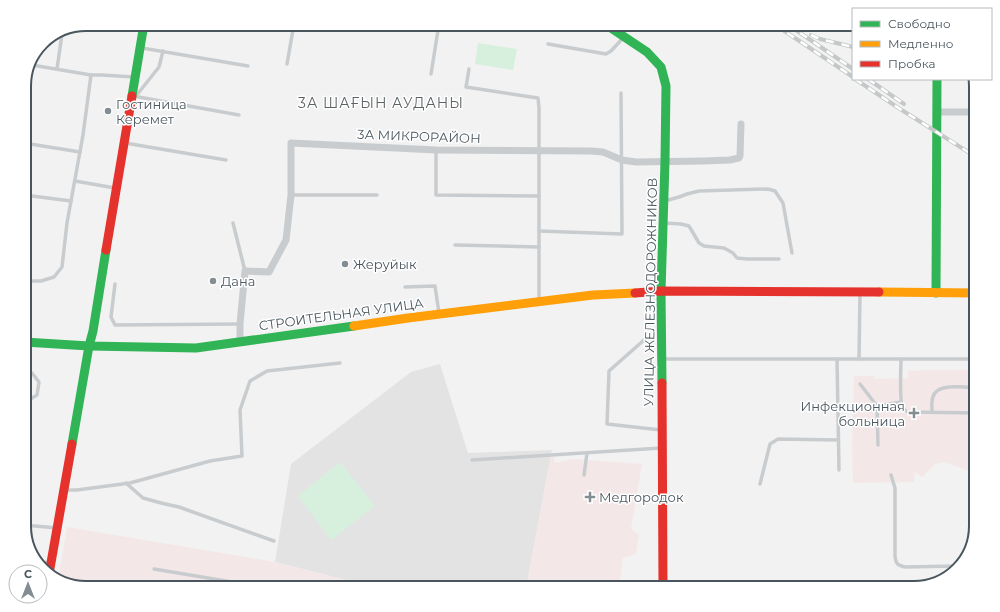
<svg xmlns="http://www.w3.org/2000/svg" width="1000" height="612" font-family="Montserrat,sans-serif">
<rect width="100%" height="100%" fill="#f2f2f2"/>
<polygon fill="#e4e3e4" points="440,364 468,453 552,450 526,588 378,588 275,562 291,464 411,372"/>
<g fill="#f4e7e7">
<polygon points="929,370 976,370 976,473 944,462 935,464 922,477 915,472 914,482 853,483 852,447 854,376 874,376 874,379 908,378 908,371"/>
<polygon points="552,450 555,463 572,459 642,464 631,529 639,535 636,554 623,558 619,588 526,588"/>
<polygon points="67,527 275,562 377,588 86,588 58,580"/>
</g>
<g fill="#d7f0de">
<polygon points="478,43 517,49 513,70 475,64"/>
<polygon points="340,462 375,506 331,540 298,496"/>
</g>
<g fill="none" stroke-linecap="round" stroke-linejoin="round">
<g stroke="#c9ccce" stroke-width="3.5">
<polyline points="548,44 606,54 611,51 623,38"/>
<polyline points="142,48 248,66"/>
<polyline points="287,64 294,24"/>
<polyline points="32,65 91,75"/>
<polyline points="57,69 62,34"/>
<polyline points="469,69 466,87 538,98 539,108 539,301"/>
<polyline points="431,74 439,24"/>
<polyline points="133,96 239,115"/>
<polyline points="136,96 159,67 163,51"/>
<polyline points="24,143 80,152"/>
<polyline points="125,143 226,160"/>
<polyline points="436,150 436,195 539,196"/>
<polyline points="75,181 115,188"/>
<polyline points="24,195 71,201"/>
<polyline points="291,195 377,195"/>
<polyline points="665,201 679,197 687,194 699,191 768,189 775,191 783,203 792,253"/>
<polyline points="233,223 245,271"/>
<polyline points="664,223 681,224 689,226 699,243 704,246 724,248 733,253 737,258 747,259 779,259"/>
<polyline points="539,231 622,234 621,93"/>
<polyline points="455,245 539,247"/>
<polyline points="24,281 41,281 54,277 62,267 67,223 83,135 91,75 102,75 134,77"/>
<polyline points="115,284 111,317 115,325 240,324"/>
<polyline points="405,287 435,286 439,313"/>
<polyline points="860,294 859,359 976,359"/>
<polyline points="644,340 609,371 607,424 661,430"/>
<polyline points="662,359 859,359"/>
<polyline points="837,359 839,470"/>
<path d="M901,359C901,367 899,403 903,408C904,410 906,411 908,412L976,413"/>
<polyline points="24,371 32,373 39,382 37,395 24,403"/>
<polyline points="860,384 877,406 878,445"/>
<polyline points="877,406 901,402"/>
<path d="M932,412C932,407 931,402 933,397C936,383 965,387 976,388"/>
<polyline points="472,460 661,448"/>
<polyline points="584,475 587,453"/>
<path d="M891,475L895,488V556C896,564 897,565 905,567L958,566"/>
<polyline points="126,483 143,498 161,503 179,507 274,541"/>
<polyline points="760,484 770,444 778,439 838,440"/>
<polyline points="65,490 77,490 130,483 210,461 242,456 240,410 250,381 267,371 340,363"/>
<polyline points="24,514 28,526"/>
<polyline points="24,525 57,528"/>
<polyline points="39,563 51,562"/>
<polyline points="154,569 232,582 235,588"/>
</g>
<g stroke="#c9ccce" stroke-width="7">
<polyline points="937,112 976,112"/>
<polyline points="240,342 240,324 245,271 269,272 286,240 291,195 291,143 436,150 591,151 603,152 622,160 636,162 703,161 730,160 739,158 740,156 741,124"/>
</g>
<g stroke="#30b455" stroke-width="9">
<polyline points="605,24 647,52 661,67 666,86 665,161 661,291 662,383"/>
<polyline points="132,96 144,24"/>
<polyline points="936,293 937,79"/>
<polyline points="24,342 89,346 196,348 354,326"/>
<polyline points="72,444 89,346 93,331 106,250"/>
</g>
<g stroke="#ff9f0a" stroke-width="9">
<polyline points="879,292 976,293"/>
<polyline points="354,326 408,318 593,295 635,293"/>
</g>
<g stroke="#e5322d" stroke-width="9">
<polyline points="106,250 132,96"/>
<polyline points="635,293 661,291 879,292"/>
<polyline points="662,383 663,588"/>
<polyline points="49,574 72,444"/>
</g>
<g stroke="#c5c8c9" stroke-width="4">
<g id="rail">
<polyline points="774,24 853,77"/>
<polyline points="787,24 853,69"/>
<polyline points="851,24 853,24"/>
<polyline points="811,35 820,39 853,47"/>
<polyline points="855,79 897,107 976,157"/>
<polyline points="868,79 904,104"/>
</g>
</g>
<use href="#rail" stroke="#fff" stroke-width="2.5" stroke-dasharray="8" stroke-linecap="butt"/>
</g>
<g fill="#848d92" stroke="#fff" stroke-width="1.5">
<circle cx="108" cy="111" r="4"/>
<circle cx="345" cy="264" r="4"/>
<circle cx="213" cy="281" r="4"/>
<path d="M912 407h4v4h4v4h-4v4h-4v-4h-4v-4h4z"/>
<path d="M588 491h4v4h4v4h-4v4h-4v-4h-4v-4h4z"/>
</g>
<g text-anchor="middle" stroke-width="3" stroke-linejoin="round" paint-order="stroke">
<g font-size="13" fill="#49565e" stroke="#fff" text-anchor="start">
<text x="116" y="109">Гостиница<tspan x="116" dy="15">Керемет</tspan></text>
<text x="353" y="269">Жеруйык</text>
<text x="221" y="286">Дана</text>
<text x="905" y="411" text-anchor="end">Инфекционная<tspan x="905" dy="15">больница</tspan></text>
<text x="599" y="502">Медгородок</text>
</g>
<g font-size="13" fill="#49565e" stroke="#fff">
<text transform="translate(419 136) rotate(2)" y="5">3А МИКРОРАЙОН</text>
<text transform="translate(650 292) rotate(-89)" y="5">УЛИЦА ЖЕЛЕЗНОДОРОЖНИКОВ</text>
<text transform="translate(341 314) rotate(-8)" y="5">СТРОИТЕЛЬНАЯ УЛИЦА</text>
</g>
<g font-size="14" letter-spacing="1" fill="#5d6265" stroke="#fff">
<text x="381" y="108">3А ШАҒЫН АУДАНЫ</text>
</g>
</g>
<path d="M0 0H1000V612H0ZM86 31H914A55 55 0 0 1 969 86V526A55 55 0 0 1 914 581H86A55 55 0 0 1 31 526V86A55 55 0 0 1 86 31Z" fill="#fff" fill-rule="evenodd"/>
<path fill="none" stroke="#49565e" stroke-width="2" d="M86 31H914A55 55 0 0 1 969 86V526A55 55 0 0 1 914 581H86A55 55 0 0 1 31 526V86A55 55 0 0 1 86 31Z"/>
<rect x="852" y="8" width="140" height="72" fill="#ffffff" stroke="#b6bbbf"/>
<rect x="860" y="21" width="20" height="6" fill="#30b455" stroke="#b6bbbf"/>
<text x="888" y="28" font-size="12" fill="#49565e">Свободно</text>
<rect x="860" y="41" width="20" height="6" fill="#ff9f0a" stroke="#b6bbbf"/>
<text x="888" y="48" font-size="12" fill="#49565e">Медленно</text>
<rect x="860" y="61" width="20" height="6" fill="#e5322d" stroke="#b6bbbf"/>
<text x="888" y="68" font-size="12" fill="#49565e">Пробка</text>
<g transform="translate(28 584)"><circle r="19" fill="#ffffff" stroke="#b6bbbf"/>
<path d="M0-3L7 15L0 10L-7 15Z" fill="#848d92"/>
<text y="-6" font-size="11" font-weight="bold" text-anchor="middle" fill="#49565e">С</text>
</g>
</svg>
